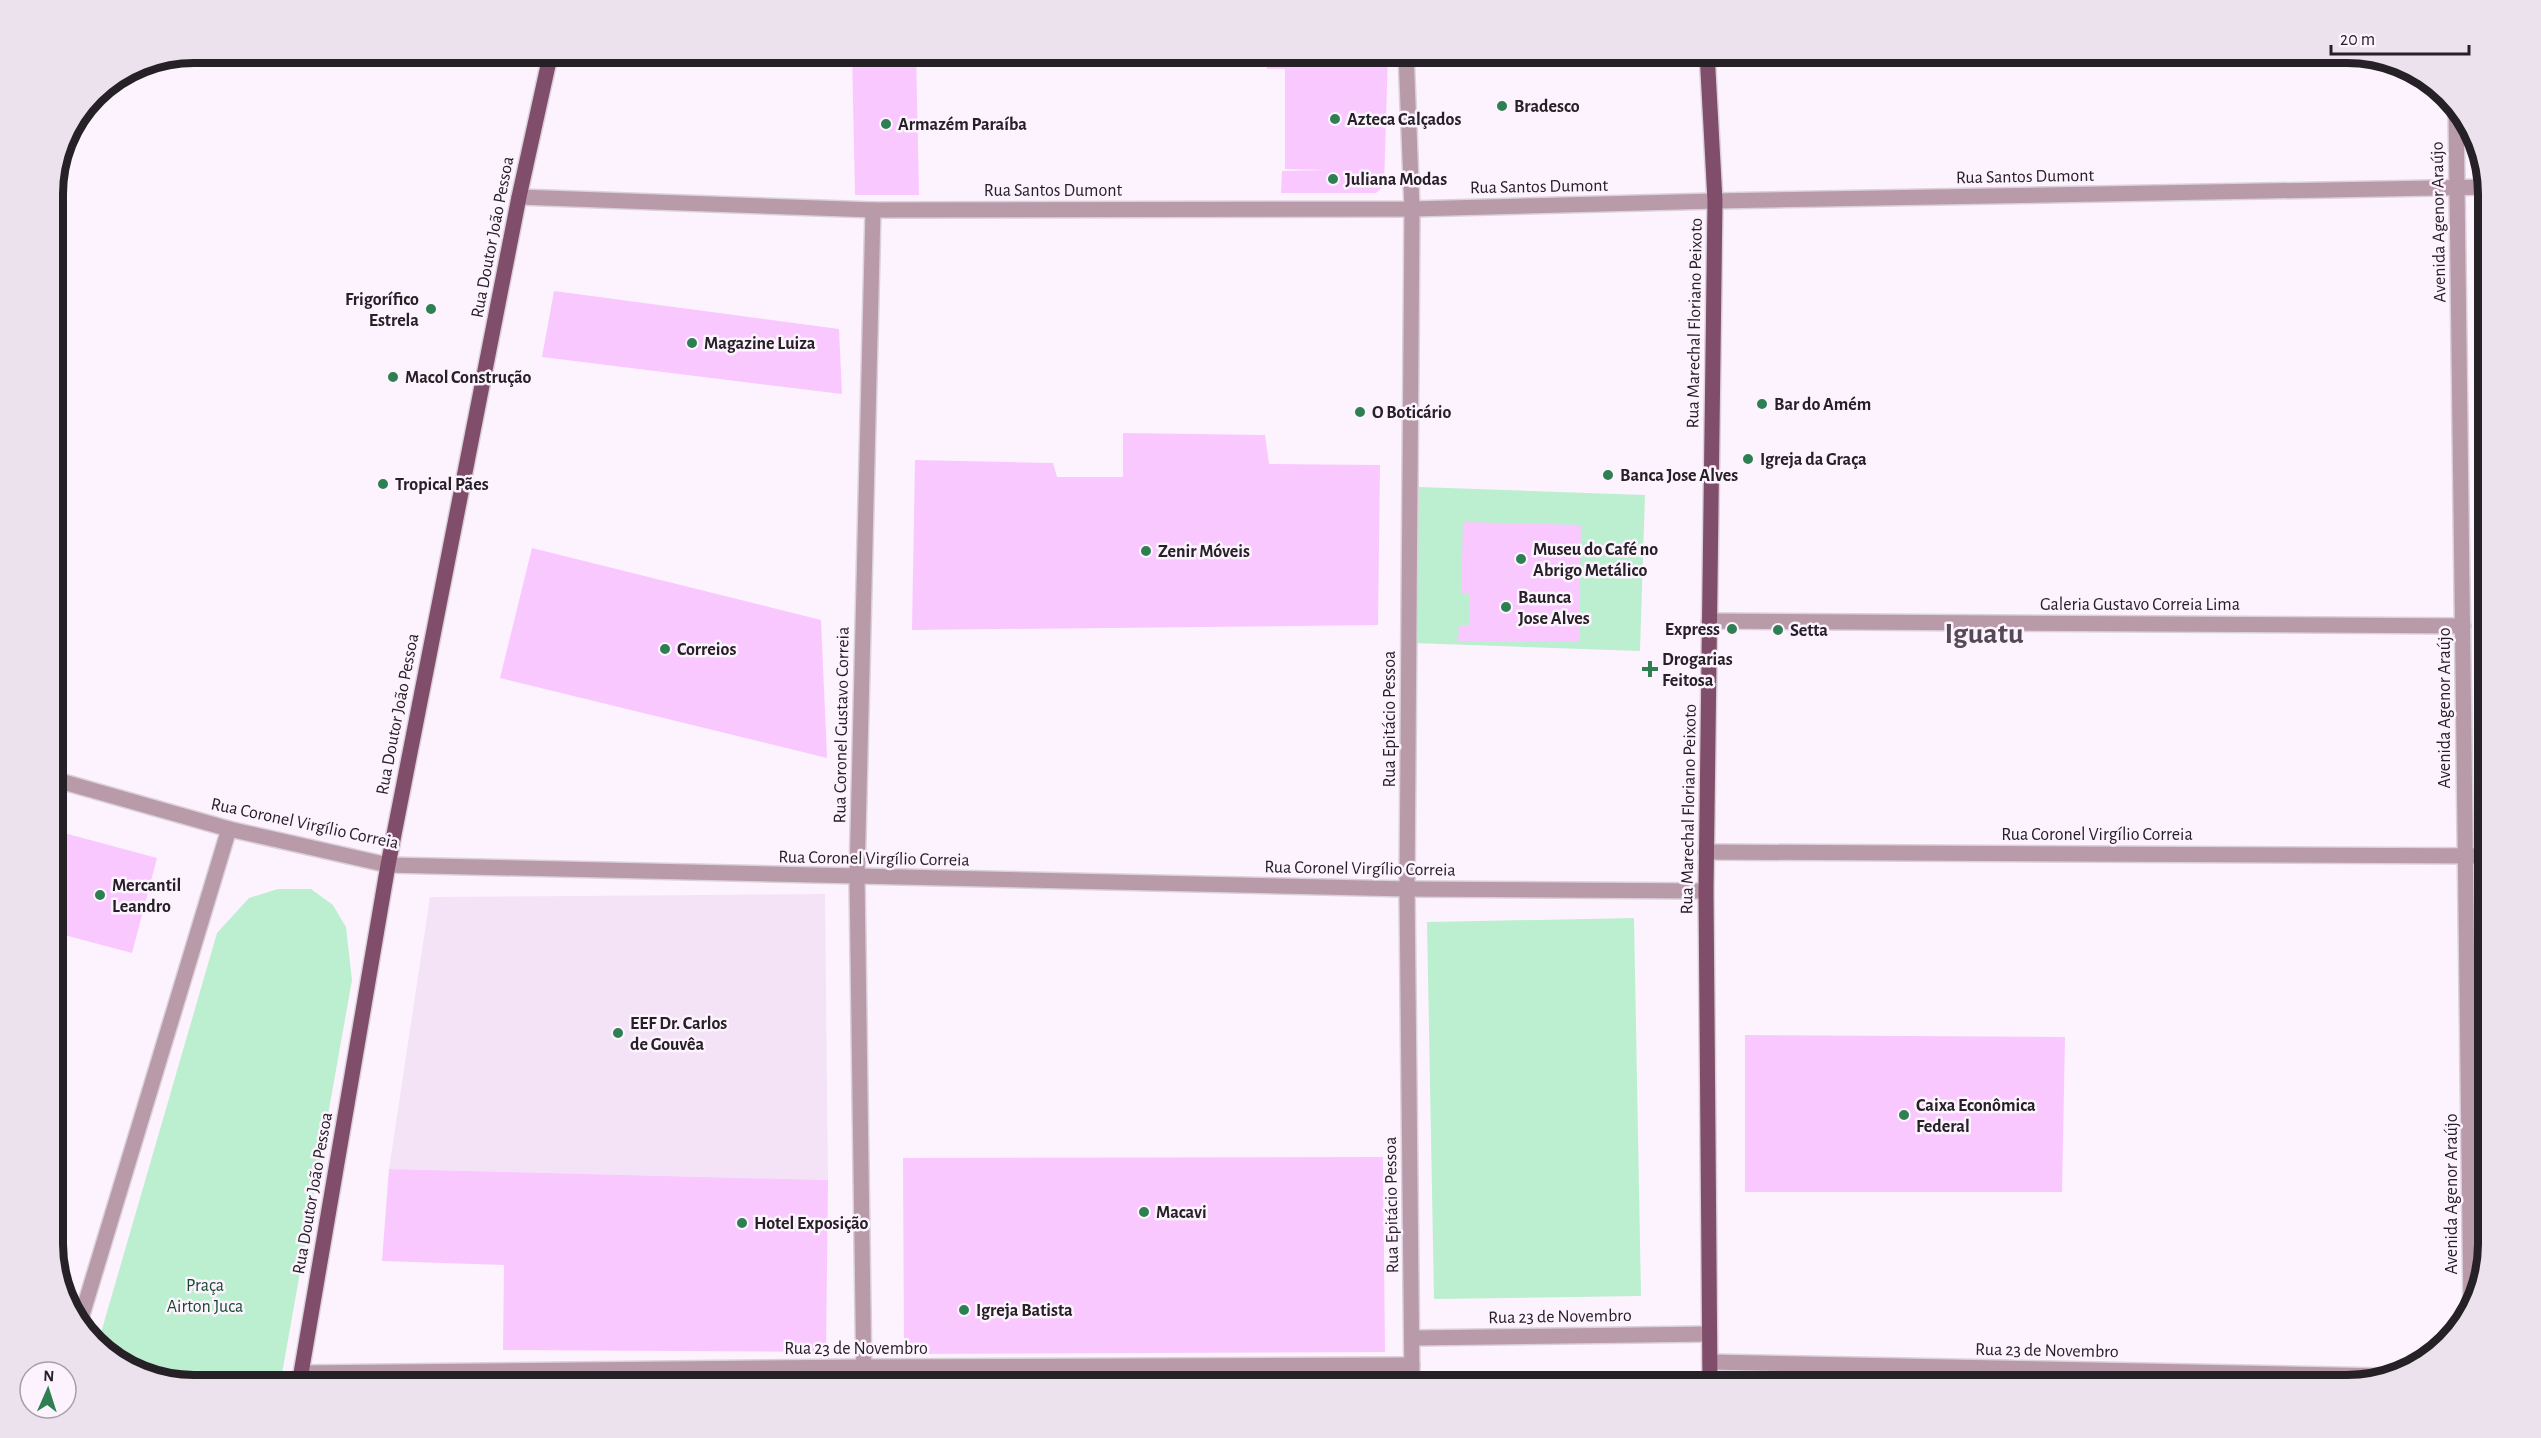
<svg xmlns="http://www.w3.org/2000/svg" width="2541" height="1438" font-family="'Alegreya Sans',sans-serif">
<rect width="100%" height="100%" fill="#fdf3fe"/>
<polygon fill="#f4e3f7" points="825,894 828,1180 389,1169 430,897"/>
<g fill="#bcefd0">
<polygon points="1419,487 1645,495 1640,651 1413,643"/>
<polygon points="278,889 311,889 333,905 346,927 352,980 280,1385 194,1385 124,1367 98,1343 217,933 249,898"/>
<polygon points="1634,918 1641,1296 1434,1299 1427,922"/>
</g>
<g fill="#f9c8ff">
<polygon points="852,52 916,52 919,195 855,195"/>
<polygon points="1267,52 1388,52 1384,186 1376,193 1281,193 1282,171 1327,170 1285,169 1285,69 1267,69"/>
<polygon points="554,291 839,329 842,394 542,357"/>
<polygon points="1123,433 1265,435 1269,464 1380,465 1378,625 912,630 915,460 1053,463 1057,477 1123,477"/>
<polygon points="1463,522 1581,525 1579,642 1458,641 1459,625 1470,625 1470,593 1461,593"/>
<polygon points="532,548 821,620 827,758 500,678"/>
<polygon points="53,830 157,858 132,953 53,932"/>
<polygon points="1745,1035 2065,1037 2062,1192 1745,1192"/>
<polygon points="1383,1157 1385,1352 904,1354 903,1158"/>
<polygon points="389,1169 828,1180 826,1352 503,1350 504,1265 382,1261"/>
</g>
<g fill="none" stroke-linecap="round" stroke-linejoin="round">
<g stroke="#dbd1db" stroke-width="18">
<g id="minor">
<polyline points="1406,52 1412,209 1407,889 1412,1385"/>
<polyline points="2456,107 2471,1309"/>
<polyline points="519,197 873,210 1412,209 1715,201 2488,187"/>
<polyline points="1709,621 2463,626"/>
<polyline points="53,779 229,829 388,865 1407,889 1706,891"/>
<polyline points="1706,852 2488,856"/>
<polyline points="79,1325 229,829"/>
<polyline points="1412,1338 1709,1334"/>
<polyline points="1710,1362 2382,1376"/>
<polyline points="301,1373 865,1367 1412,1365"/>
<polyline points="864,1385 857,877 873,210"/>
</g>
</g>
<g stroke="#dbd1db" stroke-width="18">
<g id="major">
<polyline points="1707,52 1715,201 1706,891 1710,1385"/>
<polyline points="299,1385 388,865 519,197 551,52"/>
</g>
</g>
<use href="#minor" stroke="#b89aa9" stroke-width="15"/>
<use href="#major" stroke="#804e6a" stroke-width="15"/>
</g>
<g fill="#2e8052" stroke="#fdf3fe" stroke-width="2">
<circle cx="1502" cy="106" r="6"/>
<circle cx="1335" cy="119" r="6"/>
<circle cx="886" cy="124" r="6"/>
<circle cx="1333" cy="179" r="6"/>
<circle cx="431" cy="309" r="6"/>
<circle cx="692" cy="343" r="6"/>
<circle cx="393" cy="377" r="6"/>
<circle cx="1762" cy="404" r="6"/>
<circle cx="1360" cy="412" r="6"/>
<circle cx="1748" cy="459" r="6"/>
<circle cx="1608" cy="475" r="6"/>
<circle cx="383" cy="484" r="6"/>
<circle cx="1146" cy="551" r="6"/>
<circle cx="1521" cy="559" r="6"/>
<circle cx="1506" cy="607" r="6"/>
<circle cx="1732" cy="629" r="6"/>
<circle cx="1778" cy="630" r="6"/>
<circle cx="665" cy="649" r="6"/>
<path d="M1647 660h6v6h6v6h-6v6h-6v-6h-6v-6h6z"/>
<circle cx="100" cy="895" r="6"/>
<circle cx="618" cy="1033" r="6"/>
<circle cx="1904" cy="1115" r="6"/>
<circle cx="1144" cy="1212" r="6"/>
<circle cx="742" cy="1223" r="6"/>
<circle cx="964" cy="1310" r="6"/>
</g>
<g text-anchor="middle" stroke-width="5" stroke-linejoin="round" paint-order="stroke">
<g font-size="18" font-weight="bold" fill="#262126" stroke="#fdf3fe" text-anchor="start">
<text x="1514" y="112">Bradesco</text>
<text x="1347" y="125">Azteca Calçados</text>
<text x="898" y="130">Armazém Paraíba</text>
<text x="1345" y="185">Juliana Modas</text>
<text x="419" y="305" text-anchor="end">Frigorífico<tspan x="419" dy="21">Estrela</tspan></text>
<text x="704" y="349">Magazine Luiza</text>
<text x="405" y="383">Macol Construção</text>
<text x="1774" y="410">Bar do Amém</text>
<text x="1372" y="418">O Boticário</text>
<text x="1760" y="465">Igreja da Graça</text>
<text x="1620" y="481">Banca Jose Alves</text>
<text x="395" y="490">Tropical Pães</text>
<text x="1533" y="555">Museu do Café no<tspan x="1533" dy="21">Abrigo Metálico</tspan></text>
<text x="1158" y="557">Zenir Móveis</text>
<text x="1518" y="603">Baunca<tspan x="1518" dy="21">Jose Alves</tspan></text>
<text x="1720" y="635" text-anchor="end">Express</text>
<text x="1790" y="636">Setta</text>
<text x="677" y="655">Correios</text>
<text x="1662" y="665">Drogarias<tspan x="1662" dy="21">Feitosa</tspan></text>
<text x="112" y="891">Mercantil<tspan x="112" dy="21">Leandro</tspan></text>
<text x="630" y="1029">EEF Dr. Carlos<tspan x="630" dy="21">de Gouvêa</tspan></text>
<text x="1916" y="1111">Caixa Econômica<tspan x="1916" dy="21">Federal</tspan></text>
<text x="1156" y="1218">Macavi</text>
<text x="754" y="1229">Hotel Exposição</text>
<text x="976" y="1316">Igreja Batista</text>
</g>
<g font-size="18" fill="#262126" stroke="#fdf3fe">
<text transform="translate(2025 176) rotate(-1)" y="6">Rua Santos Dumont</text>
<text transform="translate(1539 186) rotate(-1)" y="6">Rua Santos Dumont</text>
<text x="1053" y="196">Rua Santos Dumont</text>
<text transform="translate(2438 222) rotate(-91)" y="6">Avenida Agenor Araújo</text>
<text transform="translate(492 237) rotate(-79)" y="6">Rua Doutor João Pessoa</text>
<text transform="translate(1694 323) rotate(-89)" y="6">Rua Marechal Floriano Peixoto</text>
<text x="2140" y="610">Galeria Gustavo Correia Lima</text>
<text transform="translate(2444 708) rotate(-90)" y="6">Avenida Agenor Araújo</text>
<text transform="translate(397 714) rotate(-79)" y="6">Rua Doutor João Pessoa</text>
<text transform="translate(1389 719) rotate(-90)" y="6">Rua Epitácio Pessoa</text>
<text transform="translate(841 725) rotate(-89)" y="6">Rua Coronel Gustavo Correia</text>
<text transform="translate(1688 809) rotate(-89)" y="6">Rua Marechal Floriano Peixoto</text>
<text transform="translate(305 823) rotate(12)" y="6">Rua Coronel Virgílio Correia</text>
<text x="2097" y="840">Rua Coronel Virgílio Correia</text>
<text transform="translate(874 858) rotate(1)" y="6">Rua Coronel Virgílio Correia</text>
<text transform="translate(1360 868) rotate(1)" y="6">Rua Coronel Virgílio Correia</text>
<text transform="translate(312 1193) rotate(-80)" y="6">Rua Doutor João Pessoa</text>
<text transform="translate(2451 1194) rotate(-90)" y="6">Avenida Agenor Araújo</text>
<text transform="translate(1391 1205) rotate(-91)" y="6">Rua Epitácio Pessoa</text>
<text transform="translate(1560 1316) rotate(-1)" y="6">Rua 23 de Novembro</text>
<text x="856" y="1354">Rua 23 de Novembro</text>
<text transform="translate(2047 1350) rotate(1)" y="6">Rua 23 de Novembro</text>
</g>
<g font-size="18" fill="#164b30" stroke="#fdf3fe">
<text x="205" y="1291">Praça<tspan x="205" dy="21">Airton Juca</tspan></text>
</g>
<g font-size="30" font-weight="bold" fill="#544a55" stroke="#fdf3fe">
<text x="1984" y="643">Iguatu</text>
</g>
</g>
<path d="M0 0H2541V1438H0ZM194 63H2347A131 131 0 0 1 2478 194V1244A131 131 0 0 1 2347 1375H194A131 131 0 0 1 63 1244V194A131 131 0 0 1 194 63Z" fill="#ece2ed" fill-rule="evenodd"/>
<path fill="none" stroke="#262126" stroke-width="8" d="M194 63H2347A131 131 0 0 1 2478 194V1244A131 131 0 0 1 2347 1375H194A131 131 0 0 1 63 1244V194A131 131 0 0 1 194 63Z"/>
<g transform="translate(48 1390) rotate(3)"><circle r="28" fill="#fdf3fe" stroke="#a79fa8" stroke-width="1.5"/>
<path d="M0-4.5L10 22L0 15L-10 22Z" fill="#2e8052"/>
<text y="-9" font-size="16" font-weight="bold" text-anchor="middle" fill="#262126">N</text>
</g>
<path d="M2331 45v9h138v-9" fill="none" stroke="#262126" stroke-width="3"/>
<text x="2340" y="45" font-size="18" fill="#262126" stroke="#fdf3fe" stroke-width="4.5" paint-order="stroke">20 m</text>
</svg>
